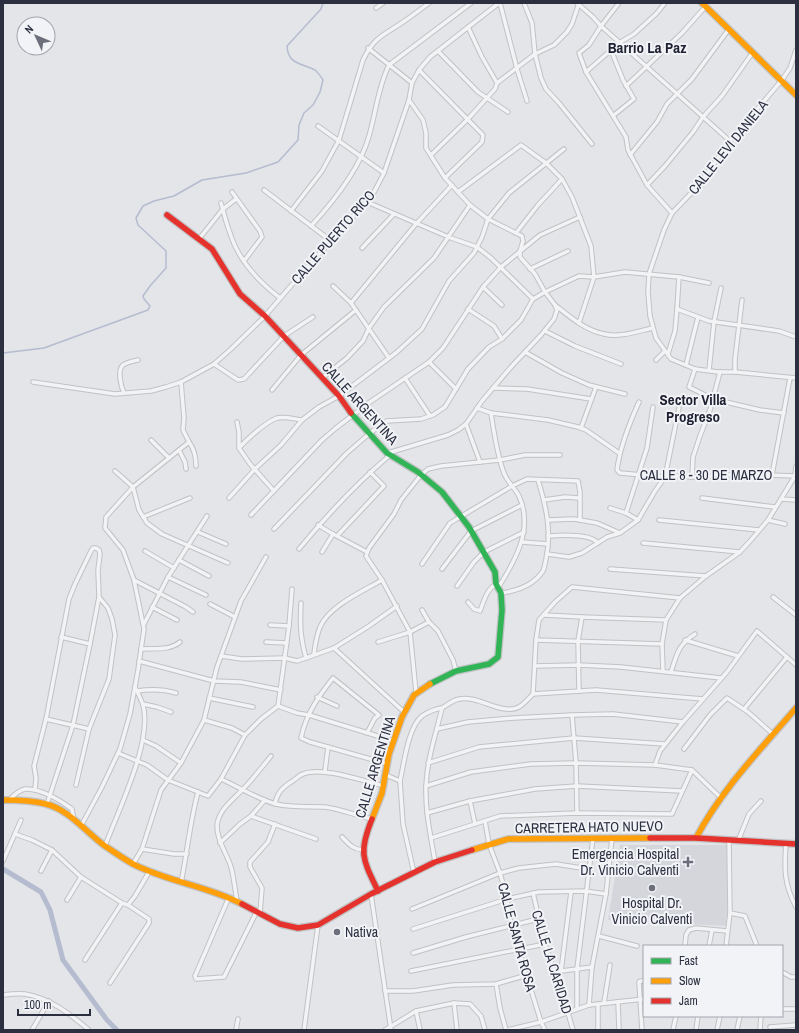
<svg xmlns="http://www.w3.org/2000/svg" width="799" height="1033" font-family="'Archivo Narrow',sans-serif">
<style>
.built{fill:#d4d6dc}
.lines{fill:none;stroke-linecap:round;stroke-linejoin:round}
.stream{stroke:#b5bcd0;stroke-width:1.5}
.canal{stroke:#b5bcd0;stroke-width:5}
.street-casing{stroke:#c0c2c4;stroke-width:5.5}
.fast-casing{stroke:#c0c2c4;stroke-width:8}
.slow-casing{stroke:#c0c2c4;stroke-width:8}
.jam-casing{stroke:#c0c2c4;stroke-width:8}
.street{stroke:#f3f3f5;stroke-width:3.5}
.fast{stroke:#30b455;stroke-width:5.5}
.slow{stroke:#ff9f0a;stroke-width:5.5}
.jam{stroke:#e5322d;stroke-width:5.5}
.poi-dot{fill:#6c6f7b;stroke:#f2f3f7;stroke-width:1.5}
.labels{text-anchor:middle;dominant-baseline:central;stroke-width:4;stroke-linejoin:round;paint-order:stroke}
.street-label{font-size:14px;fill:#2c2f40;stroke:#f2f3f7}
.poi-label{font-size:14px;fill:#2c2f40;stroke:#f2f3f7;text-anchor:end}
.neighbourhood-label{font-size:15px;font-weight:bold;fill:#1e2031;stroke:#f2f3f7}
</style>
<rect width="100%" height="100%" fill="#e3e5e8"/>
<path class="built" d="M 620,845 L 727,845 L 729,888 L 726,926 L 608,920 Z"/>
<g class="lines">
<path class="stream" d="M 3,353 L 44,348 L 148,310 L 150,306 L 144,299 L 143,296 L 150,286 L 166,268 L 166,251 L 138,225 L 136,218 L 143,206 L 154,201 L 174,196 L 202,180 L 246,173 L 278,162 L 298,140 L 299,125 L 304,113 L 313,105 L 320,92 L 323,80 C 321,77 318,72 315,70 C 302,63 288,65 287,46 L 321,9 L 323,3"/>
<path class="canal" d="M 3,869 L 41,892 L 50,910 L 63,960 L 107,1020 L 117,1030"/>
<g class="street-casing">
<g id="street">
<path d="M 500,3 L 517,69 L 527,101"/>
<path d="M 524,3 L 532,23 L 535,54 L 541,78 L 546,89 L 559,103 L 592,144"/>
<path d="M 577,3 L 593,17 L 601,26 L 730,141"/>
<path d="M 619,3 L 601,26 L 589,45 L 579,53 L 586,72 L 626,137 L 628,150 L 647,185 L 672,213"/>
<path d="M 376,8 L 383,3"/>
<path d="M 468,27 L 482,57 L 497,83"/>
<path d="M 368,48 L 412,83"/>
<path d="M 611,50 L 623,80 L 634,99 L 614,115"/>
<path d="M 796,50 L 790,68 L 782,80 L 730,141 L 697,187 L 672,213 L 664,230 L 649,274 L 648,292 L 650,316 L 656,338 L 671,359 L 695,369 L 718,372 L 735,372 L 796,378"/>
<path d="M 438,51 L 478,92 L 508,112"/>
<path d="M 419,70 L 483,135 L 482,142 L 445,178"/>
<path d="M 586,72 L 619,43 L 634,34 L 656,14 L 665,3"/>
<path d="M 626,86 L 682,33 L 706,6"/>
<path d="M 318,126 L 384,173"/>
<path d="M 431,155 L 468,119 L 495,89 L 497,83 L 535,54 L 554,45 L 567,32 L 572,24 L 579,3"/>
<path d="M 630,155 L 657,122 L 667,104 L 692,79 L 729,29"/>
<path d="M 647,185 L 665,166 L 693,132 L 703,117 L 722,96 L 753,52"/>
<path d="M 264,190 L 331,241"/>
<path d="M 232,192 L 260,231 L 262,237 L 244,261"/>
<path d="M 458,192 L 521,145 L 546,163 L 562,179 L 572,197 L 591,246 L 594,277 L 579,323"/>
<path d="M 367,202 L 451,238 L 477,247 L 491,258 L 533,299"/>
<path d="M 221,203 C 224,213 226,223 230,233 C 238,260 258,281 280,298"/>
<path d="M 291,211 L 322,171 L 339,140 L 363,60 C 374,37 384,35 403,22 C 412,16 421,9 429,3"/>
<path d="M 311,226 C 334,201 360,169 369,136 C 376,112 378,87 389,65 L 471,3"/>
<path d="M 516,233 L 538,205 L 562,179"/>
<path d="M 199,239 L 223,209 L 236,199"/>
<path d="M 362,248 L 394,214"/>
<path d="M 530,269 L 568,251"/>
<path d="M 333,286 L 351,303 L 389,358"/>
<path d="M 483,287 L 502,305"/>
<path d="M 351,303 L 416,224 L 452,185"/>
<path d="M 555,305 C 570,317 585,330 604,334 C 619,338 639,331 653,328"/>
<path d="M 468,309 L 494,326 L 502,339"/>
<path d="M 677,309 L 709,321 L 779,331 L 796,337"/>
<path d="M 545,331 L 575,346 L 621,364"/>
<path d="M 525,352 L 562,373 L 589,385 L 625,394"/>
<path d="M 668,354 L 675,331 L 677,309 L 679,277"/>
<path d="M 656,360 L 665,351"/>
<path d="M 429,362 L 456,389"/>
<path d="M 214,364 L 238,380 L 244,379 L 284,336 L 313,317"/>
<path d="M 686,365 L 698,317"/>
<path d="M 695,369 L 689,387 L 713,399 L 760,410 L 784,413"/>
<path d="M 709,370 L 714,322 L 721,288"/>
<path d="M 735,372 L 735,359 L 742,300"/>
<path d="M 322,378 L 347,358 L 363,341 L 369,328 L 384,307 L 434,258 L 470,205"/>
<path d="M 405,378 L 430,416"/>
<path d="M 33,382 L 115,394 L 151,391 L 166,387 L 181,382 L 214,364 L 231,349 L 265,316 L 308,266 L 372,196 L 384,173 L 409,100 L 412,83 L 419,70 L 430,57 L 499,3"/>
<path d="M 493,388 L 527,389 L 591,399"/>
<path d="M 272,390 L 301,355 L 356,310"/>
<path d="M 124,393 C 121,387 117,370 123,365 C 127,362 134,361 138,360"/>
<path d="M 639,402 C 629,424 620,446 617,470 L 620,473 L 665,477 L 678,476 L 692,477 L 743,474 L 795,476"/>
<path d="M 477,408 L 491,413 L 548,420 L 578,427 L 586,430 L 619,453"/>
<path d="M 491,413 C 494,433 497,455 504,473 C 507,482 515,488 519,496 C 534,529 515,561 498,588"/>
<path d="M 237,422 L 239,432 L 239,448 L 250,464 L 274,491"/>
<path d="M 466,424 L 480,462"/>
<path d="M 581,428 L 596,387"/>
<path d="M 151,440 L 169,458"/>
<path d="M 189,442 C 195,450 196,457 196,466"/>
<path d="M 239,448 C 247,439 266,422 277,418 C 284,416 294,419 302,420"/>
<path d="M 179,450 L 185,462 L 186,469"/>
<path d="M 388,453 L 448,435 L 458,430 L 466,424 L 482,401 L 511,367 L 541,335 L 554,319 L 557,310 L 555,305 L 545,292 L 535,274 L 520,257 L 520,251 L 523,241 L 522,236 L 488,219 L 470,205 L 445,178 L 426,148 L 426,133 L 423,120 L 409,100"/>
<path d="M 115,471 L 133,487 L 139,510 L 147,523 L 162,534 L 228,563"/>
<path d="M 772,475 L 790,378"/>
<path d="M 692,477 L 693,457 L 700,436 L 710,410 L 720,372"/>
<path d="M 229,498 L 255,469 L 281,445 L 302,420 L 319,407 L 339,396 L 397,352 L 422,329 L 449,281 L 474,253 L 482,237 L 488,219 L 509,193 L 564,149"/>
<path d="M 702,498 L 775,507"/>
<path d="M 781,499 L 796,500"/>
<path d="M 544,500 L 565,497 L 579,498"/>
<path d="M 610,508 L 626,513 L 638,520"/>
<path d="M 626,513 L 647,448 L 653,407"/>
<path d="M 251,515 L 322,440 L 336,428 L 370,402 L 429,362 L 443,348 L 483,287 L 501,267 L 540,235 L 580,217"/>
<path d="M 143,517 L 190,498"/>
<path d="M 548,520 L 574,519 L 597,523 L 620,533"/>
<path d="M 659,520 L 759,530"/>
<path d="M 768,520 L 785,524"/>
<path d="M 318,525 L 333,534 L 367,552"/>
<path d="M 274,529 L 347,453 L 370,433 L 387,421 L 421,419 L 433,415 L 445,407 L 468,369 L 489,347 L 502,339 L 521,320 L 533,299 L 545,292 L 579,276 L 594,277 L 625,272 L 679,277 L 709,283"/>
<path d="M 198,532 L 226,544"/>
<path d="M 337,536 L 384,486 L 370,472"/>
<path d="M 548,536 C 561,535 590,533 598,543"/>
<path d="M 522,542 L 548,544"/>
<path d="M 643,543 L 740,552"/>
<path d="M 299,549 C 327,515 356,484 390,455"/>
<path d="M 145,551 L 174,568"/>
<path d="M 322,552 L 333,534"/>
<path d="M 547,554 L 569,557 L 582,553 L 607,537 L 620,533 L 638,520 L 655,491 L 665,477 L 679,408"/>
<path d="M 179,560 L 209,576"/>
<path d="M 422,564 L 450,523 L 512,486 L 527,479 L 578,481 L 580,492 L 580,520"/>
<path d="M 442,569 L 471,531 L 522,505"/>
<path d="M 610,569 L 706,576"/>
<path d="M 168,577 L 206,595"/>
<path d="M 134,580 L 186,607 L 193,612"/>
<path d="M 457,586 L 474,562 L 484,552 L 524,532"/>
<path d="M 292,589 L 289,626 L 278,706 L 297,713 L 309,715 L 394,741"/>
<path d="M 501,593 C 517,591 533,586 543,571 C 545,567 545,562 546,559 C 552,532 546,506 538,480"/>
<path d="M 773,597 L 796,615"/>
<path d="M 468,602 L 474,609 L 480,611 C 484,601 486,590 496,584"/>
<path d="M 301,603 C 300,625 300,636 306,658"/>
<path d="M 210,604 L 235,617"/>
<path d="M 152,607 L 177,620"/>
<path d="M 422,610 L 429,622 L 438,631 L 453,660 L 456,671"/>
<path d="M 544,615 L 582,617 L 666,620"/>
<path d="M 144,624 L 168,577 L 207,516"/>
<path d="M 270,625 L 289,626"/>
<path d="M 61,637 L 90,644"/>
<path d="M 536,640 L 662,644"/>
<path d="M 685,640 L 738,656"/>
<path d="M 266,642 L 287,643"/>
<path d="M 378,642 L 410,632 L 429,622"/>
<path d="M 334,648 L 404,712"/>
<path d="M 141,649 C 154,648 169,651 180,642"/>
<path d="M 314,654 C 315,645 317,635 320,627 C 329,606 363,591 382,580"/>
<path d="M 221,656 L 242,659 L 285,658 L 297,661 L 306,658 L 334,648 L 369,626 L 397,606"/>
<path d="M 139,661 L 214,681 L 241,682 L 281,690"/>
<path d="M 535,666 L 579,665 L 621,667 L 721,678"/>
<path d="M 663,671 L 662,644 L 666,620 L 680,598 L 706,576 L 740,552 L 751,540 L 768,520 L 781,499 L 795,476 L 796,466"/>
<path d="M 671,672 C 677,654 678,645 695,634"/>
<path d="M 137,691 C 150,689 163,689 176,693"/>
<path d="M 579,691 L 578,641 L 582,617"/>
<path d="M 416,692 L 410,632 L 382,580 L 366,556 L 369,548 L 394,514 L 401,500 L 421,475 L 428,469 L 441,466 L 500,460 L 525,455 L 560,455"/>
<path d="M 533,694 L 536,640 L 539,620 L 555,602 L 572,587 L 680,598"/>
<path d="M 317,697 L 337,706"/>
<path d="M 209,698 L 253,707"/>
<path d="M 143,704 L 157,707 L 171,712"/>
<path d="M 744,709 L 787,657 L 796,665"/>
<path d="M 572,715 L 576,763 L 577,813"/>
<path d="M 46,719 L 89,729"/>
<path d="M 204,720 L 232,728 L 245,735"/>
<path d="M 437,729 L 468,722 L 514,718 L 572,715 L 613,714 L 683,722 L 727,672 L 757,631 L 787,657"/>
<path d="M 367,733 L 375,718 L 379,715 L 333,678 C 318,697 306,714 301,738 L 310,742 L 388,764"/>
<path d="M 143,740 L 156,746 L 181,763"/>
<path d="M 684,749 L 710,715 L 727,698 L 748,712 L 774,735"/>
<path d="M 118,753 L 147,765 L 168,780 L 208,796 L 221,779 L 245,735 L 261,719 L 278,706"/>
<path d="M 428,763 L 479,747 L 574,738 L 665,744"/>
<path d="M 655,765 L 660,751 L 683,722"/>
<path d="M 325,771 L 328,747"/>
<path d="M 386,775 L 400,781 L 403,824 L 414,873"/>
<path d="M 221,779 C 239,787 257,799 276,804 C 294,808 308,806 325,807 C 340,809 358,816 372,819"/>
<path d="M 400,781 C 404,764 408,727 422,716 C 428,712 435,709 442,708"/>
<path d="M 76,785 L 89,729 L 109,679 L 115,635 L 112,619 L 108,608 L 99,597"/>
<path d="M 426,786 L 471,772 L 531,764 L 576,763 L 655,765 L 692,770"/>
<path d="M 35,790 L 36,778 L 34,766 L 46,719 L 69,599 L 75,584 L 91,551 L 93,548 L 96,548 L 99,550 L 100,554 L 98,570 L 99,597 L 90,644 L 73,725 L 47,804"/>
<path d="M 9,800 C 13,796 19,790 25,789 C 40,788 60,800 72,809 L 74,820"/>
<path d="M 470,801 L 475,824"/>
<path d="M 275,804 C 277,793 282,788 291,782 C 295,780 299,775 303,774 C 322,766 363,781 384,786"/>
<path d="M 427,813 L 470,801 L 535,789 L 577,786 L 682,791"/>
<path d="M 251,816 L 316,839"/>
<path d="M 485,821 L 489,844 L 500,873 L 507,899 L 511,925 L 541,1022 L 545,1030"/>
<path d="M 81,826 L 102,787 L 120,749 L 130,714 L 138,670 L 144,629 L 134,580 L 123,550 L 105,528 L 106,517 L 133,487 L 189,442 L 183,430 L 184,418 L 181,382"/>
<path d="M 15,834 L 32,840 L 52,850 L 81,877 L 122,903 L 128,905 L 135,896 L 149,872"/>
<path d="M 342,837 C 349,844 352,849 363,850"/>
<path d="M 431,838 L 500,816 L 577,813 L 672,814 L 692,770 L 721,798"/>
<path d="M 738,841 L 749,814 L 761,801"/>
<path d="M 220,843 L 240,824 L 251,816 L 265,800"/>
<path d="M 786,843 C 784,869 784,884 796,907"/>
<path d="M 105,846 C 118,811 153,741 143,705 C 141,699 138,693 135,687"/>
<path d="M 142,849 L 174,854 L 187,854"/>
<path d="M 3,861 L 21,820"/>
<path d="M 435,862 C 431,837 425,812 426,786 C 427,759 436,734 442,708 C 447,705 453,700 459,699 C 479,695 502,716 519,707 C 524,704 529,698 533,694 L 596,690 L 703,699"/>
<path d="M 133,864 L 142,849 L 161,790 L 181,763 L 204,720 L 217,667 L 241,601 L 266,557"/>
<path d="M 41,871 L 52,850"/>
<path d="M 181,883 C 187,853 190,822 198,792"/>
<path d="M 533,893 L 545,944 L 568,1013 L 573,1030"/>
<path d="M 371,894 L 391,1030"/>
<path d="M 229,897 L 195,976 L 196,979 L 224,977 L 257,911"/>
<path d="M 67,900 L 81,877"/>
<path d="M 237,901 C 235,890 234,878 231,867 C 227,854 217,841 217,826 C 218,810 233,800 243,789 C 253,779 262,767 271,756"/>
<path d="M 412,909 L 500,873 L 519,868 L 556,864 L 588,869"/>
<path d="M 260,913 L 262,888 L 250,867 L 250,862 L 268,842 L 275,824"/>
<path d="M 730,913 L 745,916 L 757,946"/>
<path d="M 413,929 L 507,899 L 539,892 L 585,891 L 606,894"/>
<path d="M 599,936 L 637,946"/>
<path d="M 685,946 L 686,935 L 689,930 L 696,928 L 727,931"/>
<path d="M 709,946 L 712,930"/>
<path d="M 726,946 L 730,913 L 729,841"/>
<path d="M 413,953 L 466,937 L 538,919"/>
<path d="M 85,960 L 122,903"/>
<path d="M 411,971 L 545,944"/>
<path d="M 561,971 L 571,892"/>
<path d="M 554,972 L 592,967"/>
<path d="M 782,972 L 791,977 L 796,977"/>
<path d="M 110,983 L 149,923 L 149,919 L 128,905"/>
<path d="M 496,984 L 500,1008 L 506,1030"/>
<path d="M 385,991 L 413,991 L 453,985 L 496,984 L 527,975"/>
<path d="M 3,995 C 10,994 18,993 25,994 C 50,998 70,1014 89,1030"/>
<path d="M 618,1002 L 619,1030"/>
<path d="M 454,1003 L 457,1030"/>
<path d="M 604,1003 L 610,965"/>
<path d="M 589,1005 L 592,967 L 606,894 L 612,838"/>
<path d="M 577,1009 L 577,969 L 593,838"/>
<path d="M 782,1009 L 796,1009"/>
<path d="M 416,1011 L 420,1030"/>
<path d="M 770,1027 L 796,1025"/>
<path d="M 32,1030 L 49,1001"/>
<path d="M 236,1030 L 238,1019"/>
<path d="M 304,1030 L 318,925"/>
<path d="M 385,1030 L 416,1011 L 454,1003 L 470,1004 L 481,1016 L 485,1030"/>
<path d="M 507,1030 L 541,1022 L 589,1005 L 644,999"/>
<path d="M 598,1030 L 598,1004"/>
<path d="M 642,1030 L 639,982 L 640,981 L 644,981"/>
<path d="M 673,1030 L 676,1016"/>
<path d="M 696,1030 L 698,1016"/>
<path d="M 717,1030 L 720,1016"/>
<path d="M 737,1030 L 740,1016"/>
<path d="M 760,1030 L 761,1016"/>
</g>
</g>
<g class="fast-casing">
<path id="fast" d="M 351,413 L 387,453 L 418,472 L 442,492 L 469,527 L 495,572 L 496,584 L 501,593 L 502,610 L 498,657 L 489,664 L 456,671 L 430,684"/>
</g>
<g class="slow-casing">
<g id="slow">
<path d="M 702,3 L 796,95"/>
<path d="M 3,800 C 17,800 31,800 46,804 C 68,809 87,833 105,846 C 114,852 124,859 133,864 C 168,882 208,886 242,904"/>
<path d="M 372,819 L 382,793 L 389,754 L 402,717 L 414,695 L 430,684"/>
<path d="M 696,838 C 722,789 760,750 796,708"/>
<path d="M 472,850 L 508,839 L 650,838"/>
</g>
</g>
<g class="jam-casing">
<g id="jam">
<path d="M 167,215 L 212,249 L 240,294 L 265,316 L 339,396 L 351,413"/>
<path d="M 372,819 C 358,853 363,860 378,891"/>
<path d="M 650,838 L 696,838 L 796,844"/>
<path d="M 242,904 L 280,924 L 298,928 L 318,925 L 371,894 L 435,862 L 472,850"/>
</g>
</g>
<use href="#street" class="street"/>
<use href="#fast" class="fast"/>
<use href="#slow" class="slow"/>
<use href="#jam" class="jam"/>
</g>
<g class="poi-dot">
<path d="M686 856h4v4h4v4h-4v4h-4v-4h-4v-4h4z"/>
<circle cx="652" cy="888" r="4"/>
<circle cx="337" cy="932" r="4"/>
</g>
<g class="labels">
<g class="street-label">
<text transform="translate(728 147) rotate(-51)">CALLE LEVI DANIELA</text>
<text transform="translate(333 237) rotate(-49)">CALLE PUERTO RICO</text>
<text transform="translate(360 403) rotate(48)">CALLE ARGENTINA</text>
<text x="706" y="475">CALLE 8 - 30 DE MARZO</text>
<text transform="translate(375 767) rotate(-73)">CALLE ARGENTINA</text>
<text transform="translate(589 827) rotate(-1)">CARRETERA HATO NUEVO</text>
<text transform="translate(517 937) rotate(75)">CALLE SANTA ROSA</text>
<text transform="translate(552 962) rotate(73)">CALLE LA CARIDAD</text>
</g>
<g class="poi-label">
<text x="679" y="854">Emergencia Hospital<tspan x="679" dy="16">Dr. Vinicio Calventi</tspan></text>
<text x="652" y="903" text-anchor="middle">Hospital Dr.<tspan x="652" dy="16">Vinicio Calventi</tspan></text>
<text x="345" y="932" text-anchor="start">Nativa</text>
</g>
<g class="neighbourhood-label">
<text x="647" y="47">Barrio La Paz</text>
<text x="693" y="399">Sector Villa<tspan x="693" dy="17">Progreso</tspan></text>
</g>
</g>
<rect width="799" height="1033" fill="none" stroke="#2c2f40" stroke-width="8"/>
<rect x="643" y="945" width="140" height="72" fill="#f2f3f7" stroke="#a3a5ae"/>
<rect x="651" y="958" width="20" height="6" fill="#30b455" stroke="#a3a5ae"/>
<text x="679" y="965" font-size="12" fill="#2c2f40">Fast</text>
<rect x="651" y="978" width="20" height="6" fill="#ff9f0a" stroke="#a3a5ae"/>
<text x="679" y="985" font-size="12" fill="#2c2f40">Slow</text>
<rect x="651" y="998" width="20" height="6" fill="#e5322d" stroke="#a3a5ae"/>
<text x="679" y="1005" font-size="12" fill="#2c2f40">Jam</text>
<g transform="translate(36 36) rotate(314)"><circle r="19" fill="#f2f3f7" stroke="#a3a5ae"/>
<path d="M0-3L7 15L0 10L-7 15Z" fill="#6c6f7b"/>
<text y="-6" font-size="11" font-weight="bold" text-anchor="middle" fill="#2c2f40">N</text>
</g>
<path d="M18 1009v6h72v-6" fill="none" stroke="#2c2f40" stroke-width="2"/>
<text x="24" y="1009" font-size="12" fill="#2c2f40" stroke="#f2f3f7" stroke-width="3" paint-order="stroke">100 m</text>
</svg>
